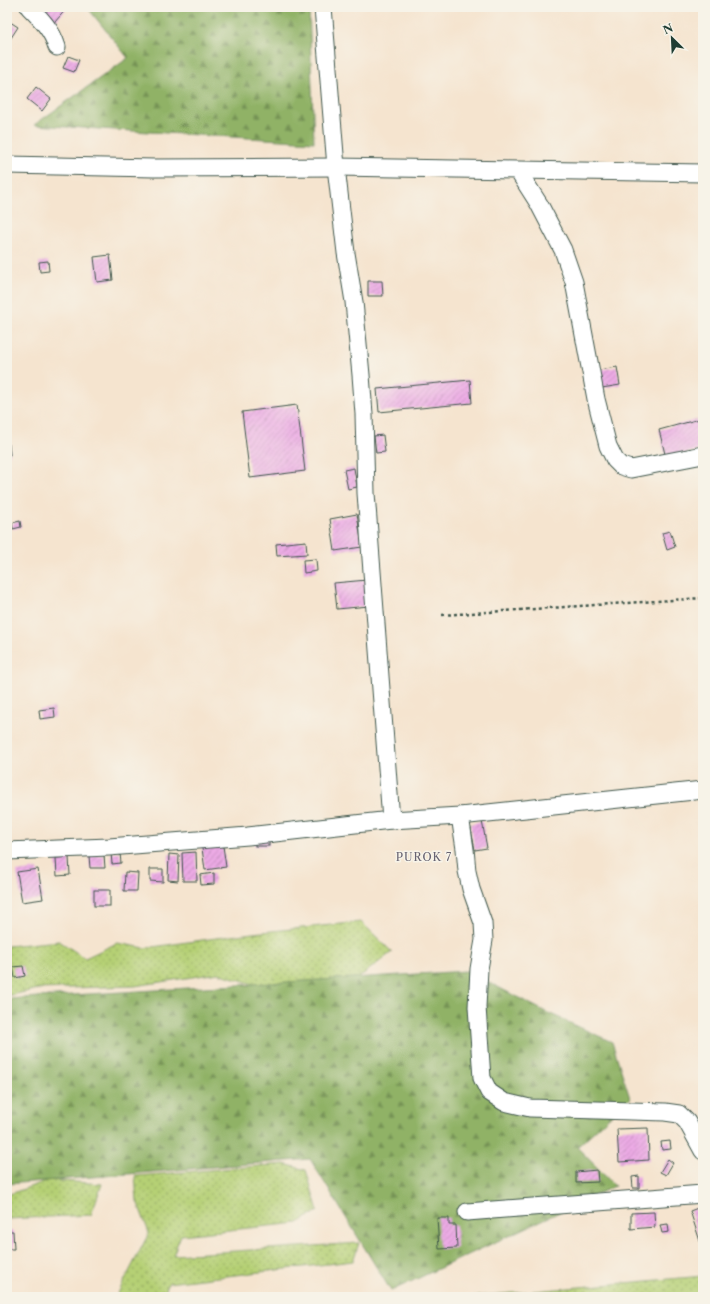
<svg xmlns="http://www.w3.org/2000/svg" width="710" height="1304" font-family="'Libre Caslon Text',serif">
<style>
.grass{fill:url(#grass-dots);stroke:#6a8654}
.forest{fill:url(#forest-firs);stroke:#58784d}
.building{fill:url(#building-hatch)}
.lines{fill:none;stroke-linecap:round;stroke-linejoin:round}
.minor-casing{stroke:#3f564b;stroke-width:19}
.path{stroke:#3f564b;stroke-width:2.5;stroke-dasharray:3 3;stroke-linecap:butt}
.minor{stroke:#fff;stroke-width:17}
.labels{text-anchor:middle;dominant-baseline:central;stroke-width:3;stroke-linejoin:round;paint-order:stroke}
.neighbourhood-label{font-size:11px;letter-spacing:1px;fill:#676372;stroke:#f7f3e8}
</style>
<defs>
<pattern id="grass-dots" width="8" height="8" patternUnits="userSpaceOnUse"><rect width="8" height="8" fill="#b5d075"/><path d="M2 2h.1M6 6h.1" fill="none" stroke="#93aa61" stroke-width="1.8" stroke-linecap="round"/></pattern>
<pattern id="forest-firs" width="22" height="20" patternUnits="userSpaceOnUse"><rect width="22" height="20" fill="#90b266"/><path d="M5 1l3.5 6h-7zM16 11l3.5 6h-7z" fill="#759255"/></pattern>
<pattern id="building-hatch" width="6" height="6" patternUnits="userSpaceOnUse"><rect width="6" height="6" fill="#ecaae5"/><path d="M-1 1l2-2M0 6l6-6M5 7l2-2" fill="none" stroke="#bf8cba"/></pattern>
</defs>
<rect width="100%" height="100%" fill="#f7f3e8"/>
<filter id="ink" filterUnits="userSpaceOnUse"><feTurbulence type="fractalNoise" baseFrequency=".025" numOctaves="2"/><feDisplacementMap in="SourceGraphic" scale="8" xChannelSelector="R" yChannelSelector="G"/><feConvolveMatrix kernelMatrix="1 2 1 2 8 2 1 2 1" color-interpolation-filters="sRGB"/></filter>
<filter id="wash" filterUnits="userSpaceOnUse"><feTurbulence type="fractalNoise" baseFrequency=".012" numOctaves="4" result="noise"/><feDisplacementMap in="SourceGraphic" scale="16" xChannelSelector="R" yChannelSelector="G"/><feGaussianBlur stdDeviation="0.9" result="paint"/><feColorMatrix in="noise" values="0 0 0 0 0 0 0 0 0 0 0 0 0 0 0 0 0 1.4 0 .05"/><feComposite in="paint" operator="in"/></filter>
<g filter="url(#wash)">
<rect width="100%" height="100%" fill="#f5e4cf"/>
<g class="grass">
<path d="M 361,922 L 392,952 L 349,985 L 263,987 L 218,973 L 135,986 L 38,989 L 7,996 L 7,946 L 59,941 L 85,958 L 117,943 L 145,948 L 252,933 Z"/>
<path d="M 284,1164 L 306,1170 L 318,1211 L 298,1223 L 181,1235 L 173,1255 L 359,1243 L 353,1261 L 168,1283 L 164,1297 L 116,1297 L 149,1233 L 137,1201 L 135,1176 Z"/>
<path d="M 49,1180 L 102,1184 L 91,1215 L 7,1219 L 7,1195 Z"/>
<path d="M 703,1276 L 703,1297 L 467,1297 Z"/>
</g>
<g class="forest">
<path d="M 87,7 L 309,7 L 314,142 L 34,125 L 128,58 Z"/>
<path d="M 467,971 L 544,1011 L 612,1042 L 630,1098 L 577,1147 L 615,1186 L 391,1291 L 310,1159 L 7,1184 L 7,999 Z"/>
</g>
<g id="blocks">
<g class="building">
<path d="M 38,7 L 68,7 L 54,23 Z"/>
<path d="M 7,20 L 18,27 L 7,44 Z"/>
<path d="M 68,56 L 79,60 L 74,72 L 63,68 Z"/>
<path d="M 36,87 L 51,99 L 42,111 L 27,99 Z"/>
<path d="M 110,255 L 113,280 L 97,282 L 94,257 Z"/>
<path d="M 48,261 L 49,271 L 40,272 L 39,262 Z"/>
<path d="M 368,281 L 382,281 L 383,296 L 368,296 Z"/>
<path d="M 617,367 L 620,385 L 602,388 L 599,370 Z"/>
<path d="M 470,380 L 472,403 L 379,412 L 377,389 Z"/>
<path d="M 297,405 L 305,471 L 250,478 L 242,412 Z"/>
<path d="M 703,418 L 703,449 L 666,458 L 659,430 Z"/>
<path d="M 383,435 L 385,452 L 376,453 L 374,436 Z"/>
<path d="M 7,444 L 9,444 L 10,455 L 7,456 Z"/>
<path d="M 354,468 L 357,487 L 348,489 L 344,470 Z"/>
<path d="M 357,514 L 362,547 L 335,551 L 330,519 Z"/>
<path d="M 20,521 L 21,527 L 13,529 L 12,523 Z"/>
<path d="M 670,531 L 675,547 L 667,550 L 662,533 Z"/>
<path d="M 306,541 L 307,554 L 277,556 L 276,544 Z"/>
<path d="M 316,559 L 317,571 L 304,573 L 303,560 Z"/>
<path d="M 367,580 L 369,606 L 337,609 L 334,583 Z"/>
<path d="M 54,708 L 55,717 L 40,719 L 39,710 Z"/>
<path d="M 482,821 L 487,848 L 475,850 L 470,824 Z"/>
<rect x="255" y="837" width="14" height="9"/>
<path d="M 222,839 L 226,867 L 205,870 L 201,841 Z"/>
<path d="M 196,852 L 197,881 L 183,881 L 182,853 Z"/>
<path d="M 111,853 L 120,853 L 121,863 L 112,864 Z"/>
<path d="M 169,854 L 179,855 L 178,881 L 168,880 Z"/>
<path d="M 104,855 L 105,868 L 90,868 L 89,856 Z"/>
<path d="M 69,857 L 70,875 L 57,876 L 56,858 Z"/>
<path d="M 38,869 L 43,899 L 22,902 L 17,872 Z"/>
<path d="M 150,869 L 163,869 L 163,882 L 150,881 Z"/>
<path d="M 125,872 L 138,873 L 137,891 L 124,891 Z"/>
<path d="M 214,873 L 214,884 L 201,885 L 200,875 Z"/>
<rect x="94" y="890" width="16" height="16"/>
<path d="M 23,966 L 25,976 L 15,978 L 13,967 Z"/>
<path d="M 648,1128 L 649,1160 L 619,1162 L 617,1129 Z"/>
<path d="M 670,1141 L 671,1149 L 662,1150 L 661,1142 Z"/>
<path d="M 668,1159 L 673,1163 L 666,1175 L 660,1172 Z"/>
<path d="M 597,1170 L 598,1182 L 576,1183 L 576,1172 Z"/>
<path d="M 639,1176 L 639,1188 L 633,1188 L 632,1177 Z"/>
<path d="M 703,1206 L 703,1244 L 701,1244 L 690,1211 Z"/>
<path d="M 654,1212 L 655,1227 L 631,1229 L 631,1213 Z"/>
<path d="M 437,1218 L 449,1218 L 449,1225 L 456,1225 L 457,1248 L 439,1249 Z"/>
<path d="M 668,1224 L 669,1232 L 662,1233 L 660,1225 Z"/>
<path d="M 7,1231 L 13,1231 L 14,1249 L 7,1249 Z"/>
</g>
</g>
</g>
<g filter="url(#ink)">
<use href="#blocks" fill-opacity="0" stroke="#3f564b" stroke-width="1"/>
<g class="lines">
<g class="minor-casing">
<g id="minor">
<path d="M 29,7 C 41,19 52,30 57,47"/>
<path d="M 323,7 L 336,167 L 346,253 L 354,302 L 361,375 L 364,414 L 366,493 L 391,820"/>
<path d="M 7,165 L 154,168 L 336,167 L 703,173"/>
<path d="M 518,171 L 539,204 L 563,250 L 574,282 L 596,399 L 608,446 L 615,460 L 621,466 L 631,469 L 703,455"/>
<path d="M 460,816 L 465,849 L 467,871 L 471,889 L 483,923 L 484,940 L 479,969 L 477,1007 L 482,1078 L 489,1092 L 504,1102 L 530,1108 L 665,1112 L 679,1114 L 687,1122 L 703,1151"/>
<path d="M 7,851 L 109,847 L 248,836 L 391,820 L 460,816 L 703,790"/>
<path d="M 467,1212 L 703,1194"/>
</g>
</g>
<path class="path" d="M 442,615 L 703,598"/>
<use href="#minor" class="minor"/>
</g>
</g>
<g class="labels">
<g class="neighbourhood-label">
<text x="424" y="857">PUROK 7</text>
</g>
</g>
<rect width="710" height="1304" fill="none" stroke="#f7f3e8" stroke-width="24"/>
<g transform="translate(672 38) rotate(336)" stroke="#f7f3e8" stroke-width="3" paint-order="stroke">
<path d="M0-3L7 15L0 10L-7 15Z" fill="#1f3d34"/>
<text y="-6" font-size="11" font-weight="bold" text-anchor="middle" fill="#1f3d34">N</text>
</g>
</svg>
